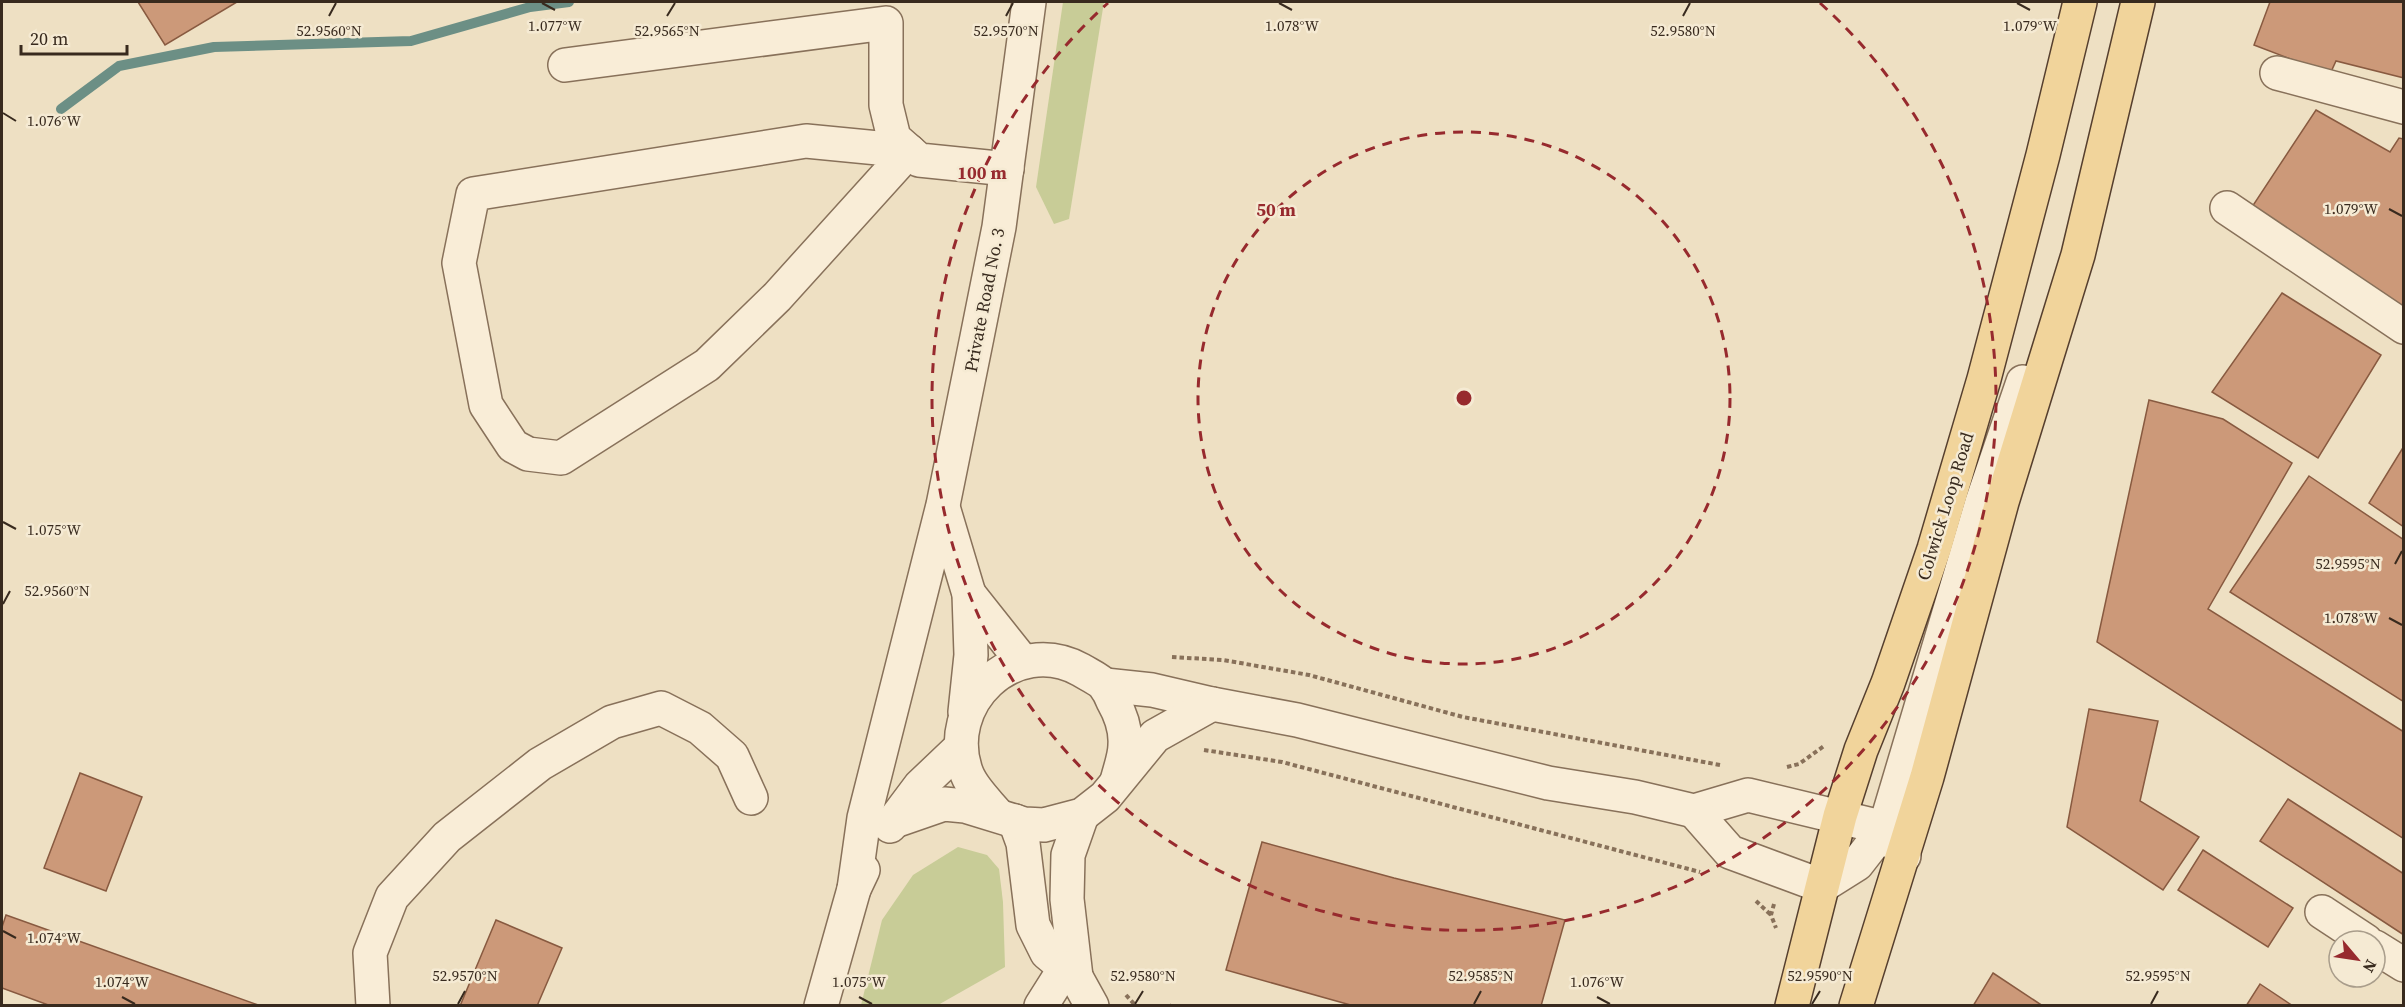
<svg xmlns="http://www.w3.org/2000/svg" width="2405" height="1007" font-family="'Source Serif 4',serif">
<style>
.green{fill:#c8cc97}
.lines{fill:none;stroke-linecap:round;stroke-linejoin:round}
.stream{stroke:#6c8f85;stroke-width:10}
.building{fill:#cc9979;stroke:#885a40;stroke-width:1.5}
.minor-casing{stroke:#88715a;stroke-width:36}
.major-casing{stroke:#563f2e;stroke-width:36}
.path{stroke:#88715a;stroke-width:4;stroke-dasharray:4.5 3;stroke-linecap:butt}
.minor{stroke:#f9edd7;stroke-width:33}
.major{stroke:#f1d49b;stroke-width:33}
.ticks{fill:none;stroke:#382a1e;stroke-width:2}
.ring{fill:none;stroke:#972a2e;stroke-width:3;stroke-dasharray:10 8}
.labels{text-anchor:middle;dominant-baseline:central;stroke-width:5;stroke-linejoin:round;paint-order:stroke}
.street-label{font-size:18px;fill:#382a1e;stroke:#f5ead3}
.ticks-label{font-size:15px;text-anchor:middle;fill:#382a1e;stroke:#f5ead3;stroke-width:5;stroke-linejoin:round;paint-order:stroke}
.centre{fill:#972a2e;stroke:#f5ead3;stroke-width:3}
.ring-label{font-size:18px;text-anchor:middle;font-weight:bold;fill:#972a2e;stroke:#f5ead3;stroke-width:5;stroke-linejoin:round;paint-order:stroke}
</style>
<rect width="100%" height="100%" fill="#eee0c3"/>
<g class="green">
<path d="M 1063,2 L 1104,2 L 1069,219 L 1054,224 L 1036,187 Z"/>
<path d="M 958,847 L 987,855 L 999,869 L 1003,902 L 1005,967 L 938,1005 L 861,1005 L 882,920 L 913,875 Z"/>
</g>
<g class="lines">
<path class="stream" d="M 61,109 L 119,66 L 214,47 L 411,41 L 530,7 L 569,2"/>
</g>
<g class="building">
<path d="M 138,2 L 237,2 L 165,45 Z"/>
<path d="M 2270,2 L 2404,2 L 2404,78 L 2336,61 L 2330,74 L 2254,45 Z"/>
<path d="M 2316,110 L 2390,152 L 2399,138 L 2404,139 L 2404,319 L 2248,213 Z"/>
<path d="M 2282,293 L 2381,355 L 2318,458 L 2212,392 Z"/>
<path d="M 2149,400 L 2223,419 L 2292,463 L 2208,609 L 2404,732 L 2404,839 L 2097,642 Z"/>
<path d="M 2404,446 L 2404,527 L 2369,503 Z"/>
<path d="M 2309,476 L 2404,540 L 2404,702 L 2230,592 Z"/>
<path d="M 2089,709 L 2158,721 L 2140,801 L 2199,837 L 2163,890 L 2067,827 Z"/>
<path d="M 80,773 L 142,797 L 106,891 L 44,868 Z"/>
<path d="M 2288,799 L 2404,874 L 2404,935 L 2260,841 Z"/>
<path d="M 1262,842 L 1394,878 L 1565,920 L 1541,1006 L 1354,1006 L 1226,970 Z"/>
<path d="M 2203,850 L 2293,908 L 2268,947 L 2178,890 Z"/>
<path d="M 6,915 L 261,1006 L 51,1006 L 2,988 L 2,927 Z"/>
<path d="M 496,920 L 562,948 L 537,1006 L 460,1006 Z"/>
<path d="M 1993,973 L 2043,1006 L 1973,1006 Z"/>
<path d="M 2260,984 L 2293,1006 L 2246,1006 Z"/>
</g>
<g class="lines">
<g class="minor-casing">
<g id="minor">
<path d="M 565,65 L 886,23 L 886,105 L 894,138 L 919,160 L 1007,169"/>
<path d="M 2277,73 L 2404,107"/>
<path d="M 806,141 L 909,151 L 777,297 L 707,365 L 561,458 L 528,454 L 513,446 L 486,405 L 459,263 L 473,194 Z"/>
<path d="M 2227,208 L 2404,327"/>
<path d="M 943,507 L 969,594 L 971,655 L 965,712"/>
<path d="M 969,594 L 1023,662"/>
<path d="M 1105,685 L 1152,690 L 1212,704 L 1297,720 L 1548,783 L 1635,797 L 1694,811 L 1748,795 L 1885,828 L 1904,856"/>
<path d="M 1694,811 L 1730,852 L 1822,886 L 1857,864 L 1885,828 L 1982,502 L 2023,382"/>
<path d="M 997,814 C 987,802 973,789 967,774 C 940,704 1014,633 1081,670 C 1089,675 1099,679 1104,685 C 1108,690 1111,696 1113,701 C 1121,715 1126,729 1125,745 C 1125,756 1120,769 1117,781"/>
<path d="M 1015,821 L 1023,843 L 1033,925 L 1047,953 L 1076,977 L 1092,1006"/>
<path d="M 892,822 L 944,804 L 965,806 L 1024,824 L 1044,825 L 1082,815 L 1105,797 L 1155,736 L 1212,704"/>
<path d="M 890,826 L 920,786 L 961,747"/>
<path d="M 854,889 L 864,818 L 943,505 L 977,337 L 999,227 L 1029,2"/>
<path d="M 2322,912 L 2366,941"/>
<path d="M 2375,947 L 2404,965"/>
<path d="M 1076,977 L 1067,899 L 1068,855 L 1082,815"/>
<path d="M 373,1006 L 370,953 L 392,897 L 447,837 L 540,764 L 612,722 L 661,708 L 700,728 L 732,756 L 751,798"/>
<path d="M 821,1006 L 854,889 L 863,870"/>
<path d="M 1041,1006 L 1065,968"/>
</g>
</g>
<g class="major-casing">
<g id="major">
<path d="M 1792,1006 L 1840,816 L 1861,750 L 1888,683 L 1934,549 L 1984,379 L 2043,155 L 2080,2"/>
<path d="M 1856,1006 L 1927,777 L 2002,502 L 2078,255 L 2138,2"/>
</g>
</g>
<g class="path">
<path d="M 1172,657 L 1223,660 L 1309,675 L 1463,717 L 1720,765"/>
<path d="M 1204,750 L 1282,762 L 1700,872"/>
<path d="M 1787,767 L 1799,764 L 1824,746"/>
<path d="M 1756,901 L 1771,915"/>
<path d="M 1774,904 L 1771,915 L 1776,928"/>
<path d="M 1126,995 L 1136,1006"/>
<path d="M 1169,1005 L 1170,1006"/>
</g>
<use href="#minor" class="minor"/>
<use href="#major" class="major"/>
</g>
<path class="ticks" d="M 542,3 L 555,10M 1279,3 L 1292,10M 2017,3 L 2030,10M 329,16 L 336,3M 667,16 L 675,3M 1006,16 L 1013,3M 1683,16 L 1690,3M 3,113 L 16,121M 2389,209 L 2402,216M 3,522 L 16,529M 2395,564 L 2402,551M 3,604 L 10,591M 2389,618 L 2402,625M 3,931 L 16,938M 122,997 L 135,1004M 859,997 L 872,1004M 1597,997 L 1610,1004M 458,1004 L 465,991M 1135,1004 L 1143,991M 1474,1004 L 1481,991M 1812,1004 L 1820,991M 2151,1004 L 2158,991"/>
<g class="ring">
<circle cx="1464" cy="398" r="266"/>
<path d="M1820 3A532 532 0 1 1 1108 3"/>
</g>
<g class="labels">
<g class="street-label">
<text transform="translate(984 300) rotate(-79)">Private Road No. 3</text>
<text transform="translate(1945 506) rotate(-73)">Colwick Loop Road</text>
</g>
</g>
<g class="ticks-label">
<text x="555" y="31">1.077°W</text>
<text x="1292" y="31">1.078°W</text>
<text x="2030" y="31">1.079°W</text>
<text x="329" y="36">52.9560°N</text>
<text x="667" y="36">52.9565°N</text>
<text x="1006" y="36">52.9570°N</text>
<text x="1683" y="36">52.9580°N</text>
<text x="54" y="126">1.076°W</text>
<text x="2351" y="214">1.079°W</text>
<text x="54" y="535">1.075°W</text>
<text x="2348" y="569">52.9595°N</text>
<text x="57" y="596">52.9560°N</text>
<text x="2351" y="623">1.078°W</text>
<text x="54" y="943">1.074°W</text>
<text x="465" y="981">52.9570°N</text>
<text x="1143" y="981">52.9580°N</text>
<text x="1481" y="981">52.9585°N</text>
<text x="1820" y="981">52.9590°N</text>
<text x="2158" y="981">52.9595°N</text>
<text x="122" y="987">1.074°W</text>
<text x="859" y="987">1.075°W</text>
<text x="1597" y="987">1.076°W</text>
</g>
<circle cx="1464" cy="398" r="9" class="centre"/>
<g class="ring-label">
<text x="982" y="179">100 m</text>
<text x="1276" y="216">50 m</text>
</g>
<rect width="2405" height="1007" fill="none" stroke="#382a1e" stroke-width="6"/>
<g transform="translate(2357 959) rotate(119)"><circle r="28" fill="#f5ead3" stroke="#a99d8b" stroke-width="1.5"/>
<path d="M0-4.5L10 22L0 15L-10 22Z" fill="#972a2e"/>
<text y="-9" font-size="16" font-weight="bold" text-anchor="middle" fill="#382a1e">N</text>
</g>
<path d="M21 45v9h106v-9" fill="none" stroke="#382a1e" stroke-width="3"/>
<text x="30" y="45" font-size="18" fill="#382a1e" stroke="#f5ead3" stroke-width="4.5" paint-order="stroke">20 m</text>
</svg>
